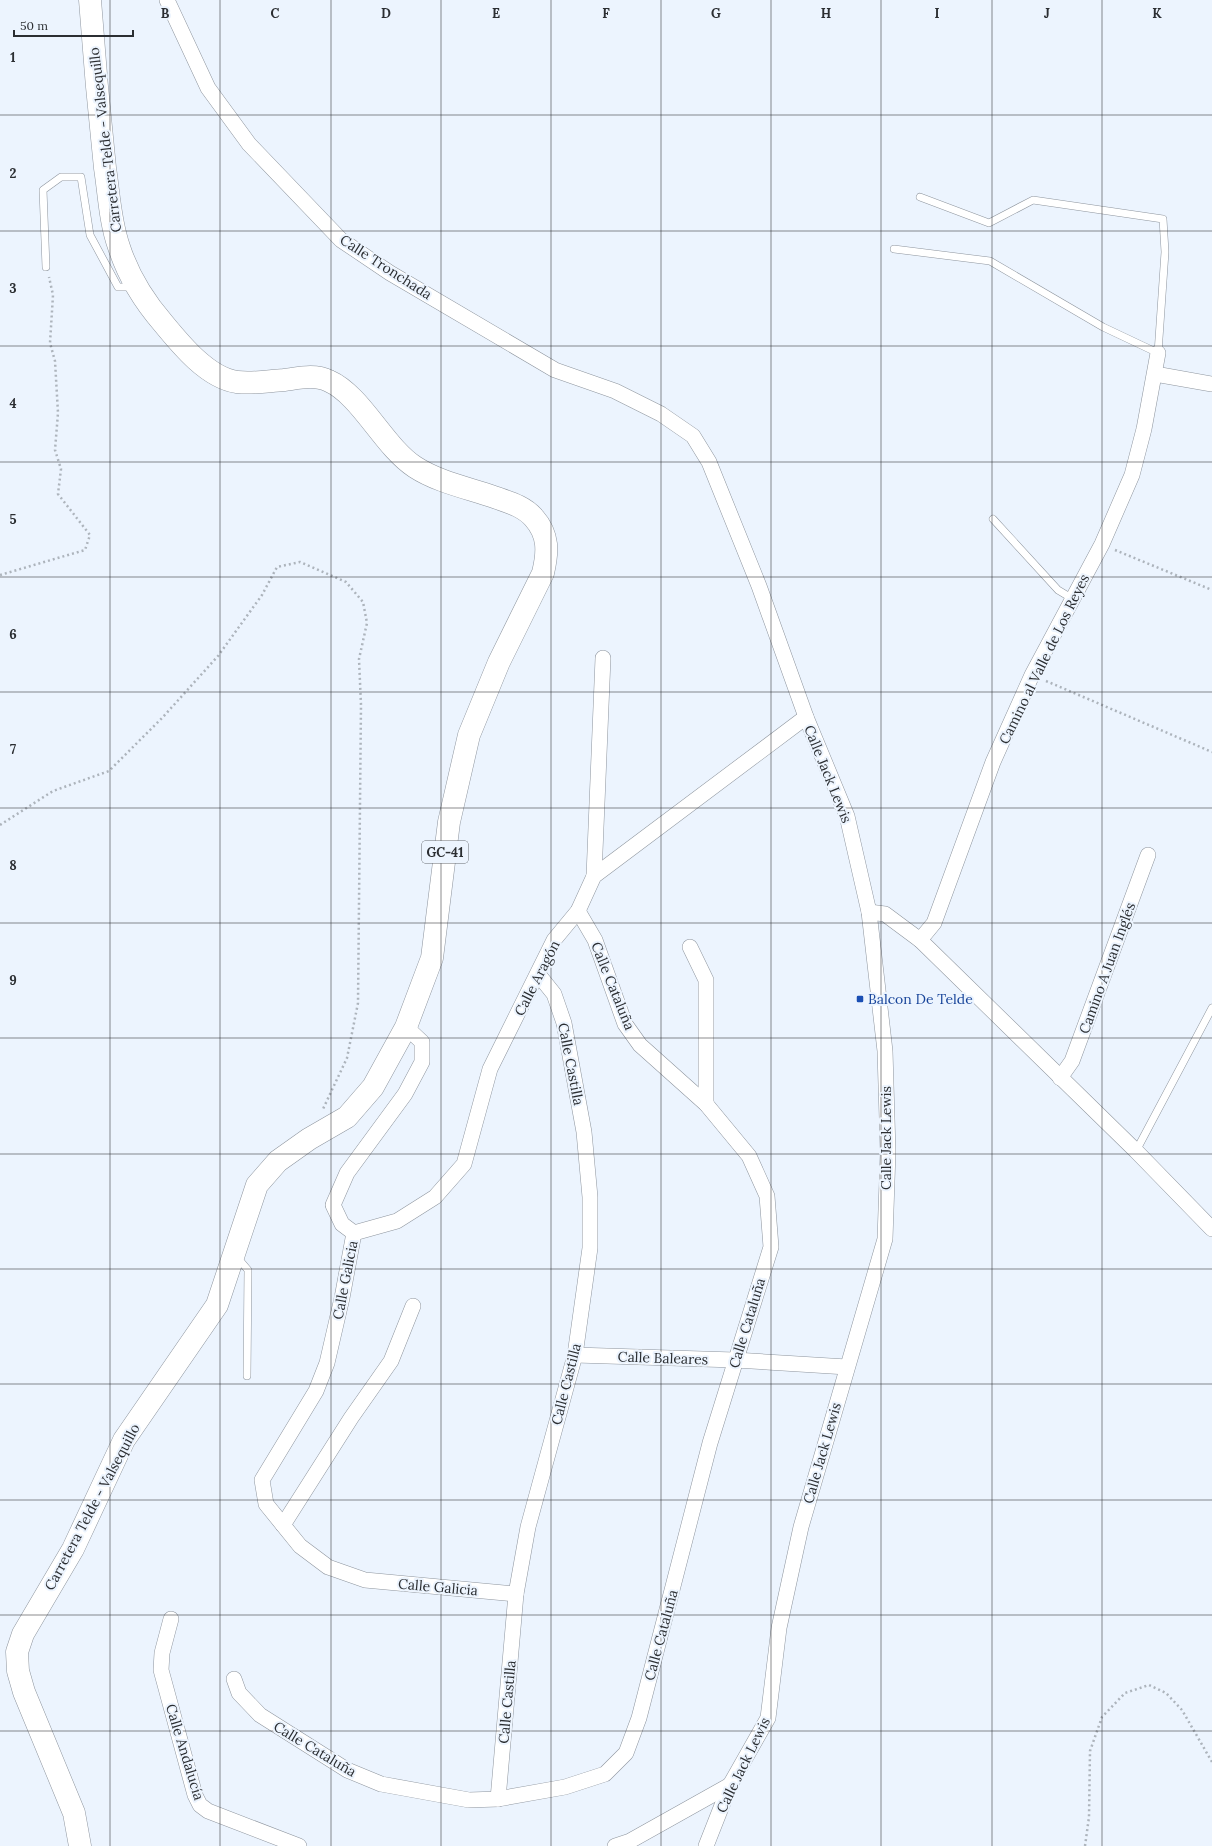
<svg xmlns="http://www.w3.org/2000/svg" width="1212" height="1846" font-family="Lora,serif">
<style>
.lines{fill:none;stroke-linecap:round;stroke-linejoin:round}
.lane-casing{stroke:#8e959e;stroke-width:8}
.street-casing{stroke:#8e959e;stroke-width:16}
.primary-casing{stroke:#8e959e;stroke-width:23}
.path{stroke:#adb4bc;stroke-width:2.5;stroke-dasharray:2 3;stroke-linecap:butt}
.lane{stroke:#fff;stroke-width:7}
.street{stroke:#fff;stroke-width:15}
.primary{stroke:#fff;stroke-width:22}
.grid{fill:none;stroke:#2b2e32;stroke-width:1;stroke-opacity:0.55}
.transit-dot{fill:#1a4fb4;stroke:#ecf4fe;stroke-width:1.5}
.labels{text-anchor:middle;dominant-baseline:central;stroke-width:4;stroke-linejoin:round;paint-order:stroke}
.shield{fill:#ecf4fe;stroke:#65696f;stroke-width:1}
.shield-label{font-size:13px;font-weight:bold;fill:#2b2e32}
.street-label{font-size:14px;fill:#2b2e32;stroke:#ecf4fe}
.transit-label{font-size:14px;fill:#164399;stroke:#ecf4fe;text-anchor:start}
.grid-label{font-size:13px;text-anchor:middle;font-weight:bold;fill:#2b2e32;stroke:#ecf4fe;stroke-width:4;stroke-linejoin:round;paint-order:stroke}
</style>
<rect width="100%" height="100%" fill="#ecf4fe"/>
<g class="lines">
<g class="lane-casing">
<g id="lane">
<path d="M 894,249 L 990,261 L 1103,327 L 1158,353 L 1165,252 L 1163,219 L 1033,200 L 989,223 L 920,197"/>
<path d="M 46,267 L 43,190 L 61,177 L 81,177 L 90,235 L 118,287 L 133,287"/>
<path d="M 993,519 L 1058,590 L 1073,599"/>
<path d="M 1136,1151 L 1212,1008"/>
<path d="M 237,1257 L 248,1270 L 247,1376"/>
</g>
</g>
<g class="street-casing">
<g id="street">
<path d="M 167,0 L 208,88 L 249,144 L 341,240 L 390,273 L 555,370 L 615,391 L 661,414 L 693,436 L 709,462 L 759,586 L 806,717 L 847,816 L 869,912 L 885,1051 L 888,1152 L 885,1239 L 801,1527 L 779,1628 L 768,1718 L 730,1785 L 706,1846"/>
<path d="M 1155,374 L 1212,384"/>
<path d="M 594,876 L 603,658"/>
<path d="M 869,912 L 885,914 L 920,940 L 1136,1151 L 1212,1229"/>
<path d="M 920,940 L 934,923 L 993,762 L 1032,675 L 1102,544 L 1132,475 L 1144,429 L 1158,353"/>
<path d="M 690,947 L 706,980 L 706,1104"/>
<path d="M 1060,1078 L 1072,1061 L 1148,855"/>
<path d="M 354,1233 L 397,1221 L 435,1197 L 464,1164 L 490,1069 L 554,940 L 578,911 L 594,876 L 806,717"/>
<path d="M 354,1233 L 342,1298 L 327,1363 L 316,1391 L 262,1480 L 266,1504 L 300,1546 L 328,1567 L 365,1580 L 516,1594"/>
<path d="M 354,1233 L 342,1224 L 333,1205 L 347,1173 L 405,1094 L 422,1062 L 422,1042 L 406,1027"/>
<path d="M 575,1355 L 735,1360 L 847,1367"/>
<path d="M 283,1525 L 351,1418 L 391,1361 L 413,1306"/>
<path d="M 171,1619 L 162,1653 L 161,1670 L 195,1795 L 200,1805 L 208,1811 L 299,1846"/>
<path d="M 234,1679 L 239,1693 L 260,1715 L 347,1770 L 381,1784 L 469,1800 L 498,1799 L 565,1787 L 605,1774 L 626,1753 L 639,1718 L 710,1443 L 771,1247 L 767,1196 L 749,1156 L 706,1104 L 640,1045 L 625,1024 L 595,940 L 578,911"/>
<path d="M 498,1799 L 516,1594 L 528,1527 L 575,1355 L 590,1248 L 590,1197 L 584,1132 L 564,1023 L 554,994 L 538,974"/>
<path d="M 615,1846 L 630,1841 L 730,1785"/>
</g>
</g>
<g class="primary-casing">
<path id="primary" d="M 80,1846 L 74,1813 L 24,1692 L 18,1671 L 17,1652 L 23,1634 L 73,1549 L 124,1440 L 217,1305 L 257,1185 L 278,1161 L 309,1139 L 347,1117 L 373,1087 L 406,1027 L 432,958 L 449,822 L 469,735 L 499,662 L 543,573 C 548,552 549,535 534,518 C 524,506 508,502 494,497 C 468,488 438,482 415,467 C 384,447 361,395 329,381 C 315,374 299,378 284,380 C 268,381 253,384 237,382 C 208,378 181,345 163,323 C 144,301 128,275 119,247 C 110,222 109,194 105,168 C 99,112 94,56 90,0"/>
</g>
<g class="path">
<path d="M 1115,550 L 1212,590"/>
<path d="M 0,575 L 85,550 L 90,535 L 58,494 L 61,469 L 55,450 L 58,413 L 55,361 L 50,343 L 53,295 L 49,277"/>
<path d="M 1046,681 L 1212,752"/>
<path d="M 0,825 L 53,791 L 109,771 L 163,717 L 218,656 L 262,595 L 277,567 L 300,562 L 346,582 L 363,602 L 367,623 L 359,659 L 361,705 L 358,1003 L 347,1058 L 323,1109"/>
<path d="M 1085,1846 L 1089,1817 L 1090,1751 L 1102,1717 L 1125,1693 L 1149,1685 L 1166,1693 L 1182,1710 L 1212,1762"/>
</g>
<use href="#lane" class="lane"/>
<use href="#street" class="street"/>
<use href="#primary" class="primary"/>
</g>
<path class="grid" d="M 110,0 L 110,1846M 220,0 L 220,1846M 331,0 L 331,1846M 441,0 L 441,1846M 551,0 L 551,1846M 661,0 L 661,1846M 771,0 L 771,1846M 881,0 L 881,1846M 992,0 L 992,1846M 1102,0 L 1102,1846M 0,115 L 1212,115M 0,231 L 1212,231M 0,346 L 1212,346M 0,462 L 1212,462M 0,577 L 1212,577M 0,692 L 1212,692M 0,808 L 1212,808M 0,923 L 1212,923M 0,1038 L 1212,1038M 0,1154 L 1212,1154M 0,1269 L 1212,1269M 0,1384 L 1212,1384M 0,1500 L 1212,1500M 0,1615 L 1212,1615M 0,1731 L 1212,1731"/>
<rect class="transit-dot" x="856" y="995" width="8" height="8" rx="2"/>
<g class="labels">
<rect class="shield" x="422" y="841" width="46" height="22" rx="3"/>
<g class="shield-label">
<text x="445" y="852">GC-41</text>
</g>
<g class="street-label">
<text transform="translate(105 140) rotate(-97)">Carretera Telde - Valsequillo</text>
<text transform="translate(386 267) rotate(33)">Calle Tronchada</text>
<text transform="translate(1044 659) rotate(-64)">Camino al Valle de Los Reyes</text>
<text transform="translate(828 774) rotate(68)">Calle Jack Lewis</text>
<text transform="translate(1107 968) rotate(-70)">Camino A Juan Inglés</text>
<text transform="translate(537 978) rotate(-63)">Calle Aragón</text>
<text transform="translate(613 986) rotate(68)">Calle Cataluña</text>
<text transform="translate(571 1064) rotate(79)">Calle Castilla</text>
<text transform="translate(886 1138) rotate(-90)">Calle Jack Lewis</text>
<text transform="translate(345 1280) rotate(-79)">Calle Galicia</text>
<text transform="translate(747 1323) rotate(-73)">Calle Cataluña</text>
<text transform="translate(663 1358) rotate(2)">Calle Baleares</text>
<text transform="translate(566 1384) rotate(-76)">Calle Castilla</text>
<text transform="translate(822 1453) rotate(-74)">Calle Jack Lewis</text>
<text transform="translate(92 1507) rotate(-62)">Carretera Telde - Valsequillo</text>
<text transform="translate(438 1587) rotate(5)">Calle Galicia</text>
<text transform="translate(661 1635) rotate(-75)">Calle Cataluña</text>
<text transform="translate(507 1702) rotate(-85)">Calle Castilla</text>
<text transform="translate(315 1749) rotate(31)">Calle Cataluña</text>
<text transform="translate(185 1752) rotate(73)">Calle Andalucía</text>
<text transform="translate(743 1765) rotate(-64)">Calle Jack Lewis</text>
</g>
<g class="transit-label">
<text x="868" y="999">Balcon De Telde</text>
</g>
</g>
<g class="grid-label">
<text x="165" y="18">B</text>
<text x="275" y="18">C</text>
<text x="386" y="18">D</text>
<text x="496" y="18">E</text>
<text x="606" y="18">F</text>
<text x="716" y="18">G</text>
<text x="826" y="18">H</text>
<text x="937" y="18">I</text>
<text x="1047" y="18">J</text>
<text x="1157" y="18">K</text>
<text x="13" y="62">1</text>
<text x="13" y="178">2</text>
<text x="13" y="293">3</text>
<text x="13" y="408">4</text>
<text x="13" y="524">5</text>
<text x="13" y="639">6</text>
<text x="13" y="754">7</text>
<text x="13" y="870">8</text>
<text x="13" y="985">9</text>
</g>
<path d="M14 30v6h119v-6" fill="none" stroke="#2b2e32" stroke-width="2"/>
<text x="20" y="30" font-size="12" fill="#2b2e32" stroke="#ecf4fe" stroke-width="3" paint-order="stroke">50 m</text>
</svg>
